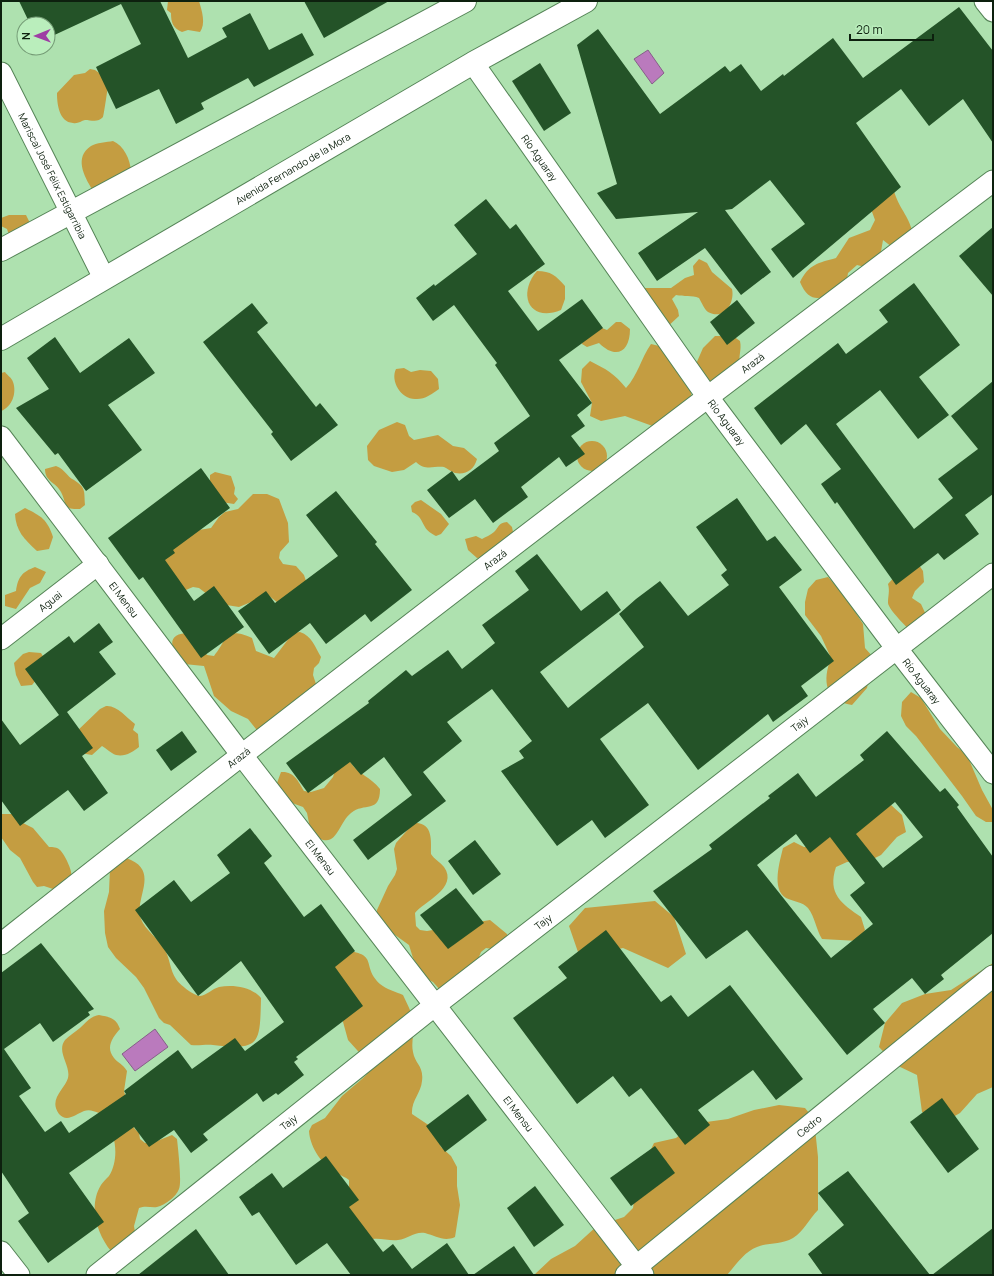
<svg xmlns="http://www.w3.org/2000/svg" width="994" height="1276" font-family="Manrope,sans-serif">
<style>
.forest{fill:#c49d41}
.water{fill:#ba7abd;stroke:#865f88}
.building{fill:#245328;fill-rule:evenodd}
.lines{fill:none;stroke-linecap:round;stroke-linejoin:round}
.minor-casing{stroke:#558457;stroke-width:23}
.secondary-casing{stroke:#558457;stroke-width:24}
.minor{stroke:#fff;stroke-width:21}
.secondary{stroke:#fff;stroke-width:22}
.labels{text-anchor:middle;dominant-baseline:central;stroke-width:4;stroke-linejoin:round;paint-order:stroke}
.street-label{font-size:10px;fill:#0d200e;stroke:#baeebc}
</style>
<rect width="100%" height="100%" fill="#aee1af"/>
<g class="forest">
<path d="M 168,1 L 199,1 C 202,11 206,24 200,32 L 188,30 L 182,32 C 173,28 171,23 171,13 L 167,10 Z"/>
<path d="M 90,69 L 95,70 L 109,80 C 108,85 104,115 103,117 C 98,123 91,120 85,120 C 81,121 78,124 73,123 C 59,122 57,104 57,93 L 74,75 L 85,73 Z"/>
<path d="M 113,141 C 124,146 130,159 131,171 L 92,189 C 84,176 74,157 91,146 C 96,143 107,142 113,141 Z"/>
<path d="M 893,187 C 897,206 907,213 912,230 L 892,247 L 883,240 L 879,263 L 869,268 L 857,265 L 848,273 L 846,285 C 828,296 811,309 800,282 C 809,264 818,263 836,258 L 849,238 L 870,230 L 875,220 L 867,198 Z"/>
<path d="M 9,215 L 26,215 L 29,221 L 29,227 L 9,235 L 7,229 L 1,226 L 1,218 Z"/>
<path d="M 699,259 L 707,263 L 712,272 L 732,289 C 735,302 725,321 708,312 C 704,309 702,303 699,298 C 692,295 684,297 676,295 L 672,299 L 678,310 L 679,316 L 665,329 L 642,293 L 645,288 L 671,288 L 685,278 L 694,275 L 693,266 Z"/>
<path d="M 537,271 C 551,271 556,276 565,286 L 565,299 L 561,310 C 529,323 517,294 537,271 Z"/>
<path d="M 616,322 L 621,322 L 630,329 C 630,352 616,360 599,343 L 587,347 L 582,344 L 583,339 L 602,328 L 607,330 Z"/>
<path d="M 715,336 L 733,336 L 740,341 C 742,350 738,356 740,365 L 708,389 L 696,364 L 703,348 Z"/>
<path d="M 651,344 L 663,347 L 685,358 L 692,399 L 658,428 L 625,416 L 601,421 L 590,416 L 592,403 L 581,382 L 582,369 L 590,361 C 606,369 615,374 626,388 C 638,375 641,358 651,344 Z"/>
<path d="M 404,368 L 411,372 L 420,370 L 431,371 L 438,379 L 439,389 C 432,394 424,400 415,399 C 401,399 390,381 396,369 Z"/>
<path d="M 5,372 C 7,375 12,378 13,382 C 17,393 12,407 1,411 L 1,373 Z"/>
<path d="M 397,422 L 405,425 L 409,436 L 414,440 L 438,435 L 453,446 L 464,448 L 477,459 C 474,470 466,475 455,473 C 451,472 447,468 444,467 C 433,466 425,471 416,462 L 404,470 L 392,472 L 374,466 L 368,460 L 367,446 L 379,430 Z"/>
<circle cx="592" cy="456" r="15"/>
<path d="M 56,466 C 66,470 66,476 74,480 C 86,488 84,490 85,505 L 80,509 C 62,510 67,503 61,492 C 56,482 45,482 45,469 Z"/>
<path d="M 215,472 L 231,476 L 235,488 L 234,494 L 238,499 L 234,504 L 221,502 L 210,481 L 210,475 Z"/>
<path d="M 253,494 L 267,494 L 279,499 L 288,523 L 289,542 L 280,552 L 279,558 L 283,564 L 296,566 L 304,575 L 306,581 L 278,603 L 268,595 L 239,607 L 220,604 L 199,588 L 193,587 L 181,592 L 154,558 L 199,530 L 211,528 L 219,517 L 225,512 L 238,509 Z"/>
<path d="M 421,500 L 441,514 L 449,524 L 441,534 L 436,536 C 432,534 427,531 425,527 C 421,520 420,515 412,512 L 411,506 L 415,502 Z"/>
<path d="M 25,508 C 41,516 47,519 53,537 L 49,549 L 37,551 C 24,539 16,531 15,514 Z"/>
<path d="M 507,522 L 512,527 L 513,532 L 501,545 C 489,545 489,558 477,558 L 468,550 L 465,539 L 476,536 L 482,539 C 485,537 491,535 494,532 C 499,527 498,523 507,522 Z"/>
<path d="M 917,562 L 923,571 L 924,582 L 915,591 L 912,598 L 921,604 L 927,617 L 912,633 C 906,626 889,610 888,603 C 888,596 890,591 888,584 L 896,575 Z"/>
<path d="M 35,567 L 46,572 L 40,583 L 30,588 L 16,609 L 5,606 L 5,595 L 16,591 C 18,577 22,572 35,567 Z"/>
<path d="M 828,577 L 844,595 L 863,624 L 865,648 L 873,657 L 867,688 L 852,705 C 825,701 822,681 831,658 L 821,636 L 805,615 L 805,602 L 808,589 L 816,580 Z"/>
<path d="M 300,632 C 312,636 315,647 321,657 L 319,663 L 314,668 L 313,675 L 317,687 L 260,734 L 248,719 L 231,711 L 214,696 L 204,666 L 184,664 C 169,648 165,632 192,633 L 207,655 L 214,656 C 228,639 224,626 252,638 L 256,651 L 274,658 L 293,633 Z"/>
<path d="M 29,652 L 41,653 L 44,658 L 40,675 L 32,685 L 21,686 L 16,675 L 14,663 L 23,654 Z"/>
<path d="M 911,692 L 921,698 L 940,729 L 957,747 L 967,755 L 982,790 L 993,810 L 993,822 L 986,822 L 976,816 L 962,796 L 916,736 L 906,726 L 901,716 L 902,702 Z"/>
<path d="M 106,706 C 117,705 126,717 135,724 L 133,730 L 138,734 L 139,747 C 132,753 121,759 112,753 C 108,751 106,748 102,746 L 92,755 L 80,753 L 75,733 L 100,709 Z"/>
<path d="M 347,757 C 358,776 369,775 380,789 C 380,814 364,802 351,813 C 337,824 337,854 311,833 L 307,813 L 303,807 L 284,800 L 276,790 L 277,783 L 281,772 C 294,771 298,781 304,791 L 311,792 L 324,788 L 333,777 L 337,764 Z"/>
<path d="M 891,805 L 902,815 L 906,832 L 897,837 L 881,855 L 871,860 L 847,862 L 836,867 C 827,894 842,904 861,917 L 865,930 L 858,941 L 822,939 C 816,929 815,917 808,908 C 803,902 792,901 786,898 C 771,889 780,861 783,848 L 794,842 L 804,847 L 815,847 L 824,839 Z"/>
<path d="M 1,814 L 12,814 L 21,822 L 33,828 L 49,847 C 53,847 57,847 60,850 C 65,855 74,873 71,879 C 69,883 61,887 56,890 L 44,886 L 37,887 L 33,882 L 20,858 L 10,850 L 1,837 Z"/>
<path d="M 416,823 C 433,824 431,840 431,854 C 434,859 440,862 444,867 C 459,888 423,902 415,913 L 416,926 L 420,930 L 427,931 L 490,920 L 507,934 L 508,941 L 499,950 L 486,948 L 481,952 L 476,964 L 442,992 L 433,982 L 427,979 L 413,958 L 409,945 L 384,927 L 377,916 L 377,910 L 388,886 L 395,875 L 397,869 L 394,849 L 396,843 L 411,826 Z"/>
<path d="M 126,858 C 162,870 133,899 141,919 C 145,930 159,939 165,950 C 170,959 170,970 176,979 C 179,984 194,996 200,996 C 207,995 212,989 219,987 C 233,984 252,987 261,998 C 260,1045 260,1050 213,1045 C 206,1044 199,1046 191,1045 L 170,1025 L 164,1023 L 159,1018 L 144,988 L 136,977 L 116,958 L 108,947 L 105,933 L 104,911 L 109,892 L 110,868 Z"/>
<path d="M 655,901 L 674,917 L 686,954 L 668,968 L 623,948 L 600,953 L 578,952 L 569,926 L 585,908 Z"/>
<path d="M 342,950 C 381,954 360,965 380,984 C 386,989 396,992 403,995 C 407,1004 413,1014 414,1024 C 414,1034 411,1043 413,1052 C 415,1064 424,1066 422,1081 C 421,1093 411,1101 412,1114 L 433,1128 L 441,1147 L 451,1156 L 457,1167 L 457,1186 L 460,1205 L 455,1237 C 444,1242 436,1236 425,1233 C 415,1231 408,1239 398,1240 C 390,1241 381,1238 373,1239 L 349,1213 L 349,1180 C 345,1177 342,1176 338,1174 C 323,1166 310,1148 309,1131 L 312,1125 L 325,1118 L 342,1096 L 362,1079 L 367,1074 L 368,1067 L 366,1060 L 348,1040 L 329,971 Z"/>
<path d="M 993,963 L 993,1087 L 977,1094 L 960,1113 L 941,1124 L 922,1112 L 917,1075 L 896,1065 L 879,1047 L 885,1023 L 902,1003 L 925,994 L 951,990 Z"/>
<path d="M 99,1015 C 110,1017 116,1018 120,1029 C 113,1037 105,1047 114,1058 C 118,1063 123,1064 127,1071 L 124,1091 L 134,1128 L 139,1133 L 140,1139 L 145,1143 L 152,1143 L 172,1135 L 177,1139 C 178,1148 182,1182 179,1189 C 176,1197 165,1205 157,1207 C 151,1208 146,1205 139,1208 L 134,1226 L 136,1238 L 111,1251 C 97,1234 88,1206 101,1185 C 103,1182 106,1179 109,1176 C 116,1165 117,1149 113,1136 C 111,1128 103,1120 99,1113 C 94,1111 89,1109 84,1111 C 76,1114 67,1123 59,1114 C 48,1099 65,1089 68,1078 C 71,1065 56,1052 65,1040 C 69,1036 75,1032 80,1028 C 87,1022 89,1017 99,1015 Z"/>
<path d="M 779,1105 L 805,1108 L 814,1119 L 818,1157 L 818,1210 C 809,1219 804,1231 793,1238 C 781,1245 769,1242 757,1247 C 745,1251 735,1266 727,1275 L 534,1275 L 551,1259 L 575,1246 L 597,1226 L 624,1217 L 633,1208 L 637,1181 L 642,1168 L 654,1143 L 676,1138 L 687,1129 L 699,1123 L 728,1119 L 754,1110 Z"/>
</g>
<g class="water">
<path d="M 648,50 L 664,73 L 652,84 L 634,59 Z"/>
<path d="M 155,1029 L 168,1047 L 135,1071 L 122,1054 Z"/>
</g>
<g class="building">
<path d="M 19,1 L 160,1 L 188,58 L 227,37 L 222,28 L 250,13 L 269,50 L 302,33 L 314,55 L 254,87 L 248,78 L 201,103 L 204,109 L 176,124 L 159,89 L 116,109 L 96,67 L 141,44 L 121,4 L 48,38 L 48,24 L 30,24 Z"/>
<path d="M 304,1 L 389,1 L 324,38 Z"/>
<path d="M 959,7 L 993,51 L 993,143 L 963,99 L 929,126 L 901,89 L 856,123 L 901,187 L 793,278 L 771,249 L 805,224 L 770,180 L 732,209 L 725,210 L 771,272 L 741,295 L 705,248 L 657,281 L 638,253 L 698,212 L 616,219 L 597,193 L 617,184 L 577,45 L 598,29 L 660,114 L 725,66 L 730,72 L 741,64 L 761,91 L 783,74 L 784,76 L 833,38 L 863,78 Z"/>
<path d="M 540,63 L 571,113 L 544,131 L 512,81 Z"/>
<path d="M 486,199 L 510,229 L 516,224 L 545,264 L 508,291 L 538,331 L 582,299 L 603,328 L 559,360 L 592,403 L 577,415 L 585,426 L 571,436 L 585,454 L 566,467 L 559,457 L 521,487 L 528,497 L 493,523 L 475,499 L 449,518 L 427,490 L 452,471 L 459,481 L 499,451 L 494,443 L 530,416 L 495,365 L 497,363 L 454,305 L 433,321 L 416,298 L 434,284 L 435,286 L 477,254 L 454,225 Z"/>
<path d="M 993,227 L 993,296 L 959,256 Z"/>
<path d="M 914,283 L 960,345 L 919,377 L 949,415 L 918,439 L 880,390 L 836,424 L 914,529 L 953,498 L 938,479 L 978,449 L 951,416 L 993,381 L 993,494 L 965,515 L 979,534 L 944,560 L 938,553 L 896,585 L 837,502 L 835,504 L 821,484 L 841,469 L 806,424 L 781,445 L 754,408 L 838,343 L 846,354 L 888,322 L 879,310 Z"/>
<path d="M 737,300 L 755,323 L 727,345 L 710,322 Z"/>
<path d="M 252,303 L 268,323 L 257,332 L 316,407 L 320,403 L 338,425 L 291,461 L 271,434 L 273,432 L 203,342 Z"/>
<path d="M 55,337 L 80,373 L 129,338 L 155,373 L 108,405 L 142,450 L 86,491 L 58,453 L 55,455 L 16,408 L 49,389 L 27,358 Z"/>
<path d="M 201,468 L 230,508 L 173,550 L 175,553 L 165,560 L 194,601 L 214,586 L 244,627 L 201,658 L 143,577 L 139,580 L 108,538 Z"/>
<path d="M 336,491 L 377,542 L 375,544 L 412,590 L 371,622 L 365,614 L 326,644 L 310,623 L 269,654 L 238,611 L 266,591 L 275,603 L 338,556 L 306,515 Z"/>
<path d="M 737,498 L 767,541 L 775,536 L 802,570 L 779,587 L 834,661 L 801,686 L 808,696 L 773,722 L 768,714 L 698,770 L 648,703 L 600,739 L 649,805 L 605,838 L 592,820 L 557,846 L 501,771 L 524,758 L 519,751 L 532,741 L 492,689 L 447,722 L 462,741 L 423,772 L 446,801 L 368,860 L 353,840 L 412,795 L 384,757 L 361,775 L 350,762 L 308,793 L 286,763 L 369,703 L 368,701 L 406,670 L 412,676 L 448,650 L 462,669 L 495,643 L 482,625 L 529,590 L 515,571 L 537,554 L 581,611 L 607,591 L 621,610 L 540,672 L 568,708 L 644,647 L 619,614 L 636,599 L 660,581 L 688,616 L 729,585 L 721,575 L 727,570 L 696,527 Z"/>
<path d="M 99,623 L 113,642 L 99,652 L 116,674 L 67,712 L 93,748 L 82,756 L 108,793 L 84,811 L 68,790 L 20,826 L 1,800 L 1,719 L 20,745 L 59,715 L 25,669 L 69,636 L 74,643 Z"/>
<path d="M 182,731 L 197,752 L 171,771 L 156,750 Z"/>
<path d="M 887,731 L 940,792 L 945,788 L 959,805 L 957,807 L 993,857 L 993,933 L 941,975 L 944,979 L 925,994 L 912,978 L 873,1009 L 885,1023 L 847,1055 L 747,930 L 706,959 L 653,891 L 712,849 L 709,845 L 770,798 L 768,796 L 798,773 L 816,797 L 864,760 L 860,755 ZM 895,802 L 923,837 L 883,868 L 856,834 ZM 796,834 L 810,853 L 830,837 L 865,883 L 850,895 L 873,924 L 831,958 L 757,865 Z"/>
<path d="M 250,828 L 272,856 L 264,863 L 304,917 L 321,904 L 355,951 L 335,967 L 363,1006 L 296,1057 L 298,1059 L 294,1062 L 304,1075 L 278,1095 L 276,1093 L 263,1102 L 257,1093 L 203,1134 L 208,1140 L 191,1153 L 174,1130 L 149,1147 L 134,1127 L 69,1173 L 104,1222 L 48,1263 L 18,1221 L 29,1213 L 1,1171 L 1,973 L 41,943 L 94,1009 L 88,1012 L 90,1015 L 53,1042 L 40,1023 L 4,1049 L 31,1088 L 19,1096 L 45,1132 L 61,1121 L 69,1133 L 126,1094 L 124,1091 L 178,1050 L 192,1069 L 235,1038 L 245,1051 L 284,1022 L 241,961 L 198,996 L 135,910 L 174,880 L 191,902 L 230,873 L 217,855 Z"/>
<path d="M 475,840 L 501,874 L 473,895 L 448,861 Z"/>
<path d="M 456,888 L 484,923 L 448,949 L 420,915 Z"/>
<path d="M 606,930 L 661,1002 L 671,995 L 688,1017 L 730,985 L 803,1079 L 776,1100 L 753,1070 L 698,1110 L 710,1125 L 685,1145 L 641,1088 L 629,1097 L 613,1076 L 577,1104 L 513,1018 L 567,978 L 558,967 Z"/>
<path d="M 468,1094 L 487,1120 L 445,1152 L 426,1126 Z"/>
<path d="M 942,1098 L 979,1149 L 948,1173 L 910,1122 Z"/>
<path d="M 655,1146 L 675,1173 L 631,1206 L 610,1178 Z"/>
<path d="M 326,1156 L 359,1200 L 349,1207 L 383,1252 L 393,1244 L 412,1269 L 447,1243 L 469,1275 L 351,1275 L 327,1243 L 296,1265 L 259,1212 L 252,1216 L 239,1197 L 272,1173 L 283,1188 Z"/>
<path d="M 848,1171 L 930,1275 L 823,1275 L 808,1254 L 844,1225 L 818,1193 Z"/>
<path d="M 535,1186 L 564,1225 L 534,1247 L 507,1208 Z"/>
<path d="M 993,1228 L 993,1275 L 932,1275 Z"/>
<path d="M 196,1229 L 229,1275 L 138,1275 Z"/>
<path d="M 514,1246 L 534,1275 L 473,1275 Z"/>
</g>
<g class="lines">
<g class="minor-casing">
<g id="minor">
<path d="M 985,1 L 993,11"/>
<path id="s1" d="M 473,63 L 707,396 L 897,649 L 993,773"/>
<path id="s2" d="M 1,73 L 104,278"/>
<path id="s3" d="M 1,437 L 241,754 L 643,1275"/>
<path id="s4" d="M 1,639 L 98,564"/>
<path id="s5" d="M 1,944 C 328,685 660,432 993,181"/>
<path d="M 1,1252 L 19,1275"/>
<path id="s6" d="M 97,1275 L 434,1006 L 993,574"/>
<path id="s7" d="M 626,1275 L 993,976"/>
</g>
</g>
<g class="secondary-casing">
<g id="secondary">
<path d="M 1,250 L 465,1"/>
<path id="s8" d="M 1,339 L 473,63 L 586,1"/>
</g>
</g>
<use href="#minor" class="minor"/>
<use href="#secondary" class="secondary"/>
</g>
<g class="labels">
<g class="street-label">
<text stroke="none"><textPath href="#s1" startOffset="116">Río Aguaray</textPath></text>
<text stroke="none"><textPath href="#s8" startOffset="338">Avenida Fernando de la Mora</textPath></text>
<text stroke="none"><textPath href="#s2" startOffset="115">Mariscal José Félix Estigarribia</textPath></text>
<text stroke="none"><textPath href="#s5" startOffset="950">Arazá</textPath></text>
<text stroke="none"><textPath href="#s1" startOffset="440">Río Aguaray</textPath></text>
<text stroke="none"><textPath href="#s5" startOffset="626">Arazá</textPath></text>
<text stroke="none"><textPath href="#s3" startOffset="204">El Mensu</textPath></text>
<text stroke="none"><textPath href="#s4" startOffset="62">Aguai</textPath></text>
<text stroke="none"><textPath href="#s1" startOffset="764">Río Aguaray</textPath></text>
<text stroke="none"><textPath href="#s6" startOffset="893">Tajy</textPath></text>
<text stroke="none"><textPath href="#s5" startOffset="302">Arazá</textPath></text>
<text stroke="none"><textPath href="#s3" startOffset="528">El Mensu</textPath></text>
<text stroke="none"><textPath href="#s6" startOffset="569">Tajy</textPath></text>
<text stroke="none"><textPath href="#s3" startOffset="852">El Mensu</textPath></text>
<text stroke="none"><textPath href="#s6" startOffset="245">Tajy</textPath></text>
<text stroke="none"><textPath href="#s7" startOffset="236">Cedro</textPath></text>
</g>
</g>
<rect width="994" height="1276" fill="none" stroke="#0d200e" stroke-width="4"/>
<g transform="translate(36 36) rotate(269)"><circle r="19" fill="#baeebc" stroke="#759c76"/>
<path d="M0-3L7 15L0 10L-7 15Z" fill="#9e3da4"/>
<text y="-6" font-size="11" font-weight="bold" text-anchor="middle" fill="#0d200e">N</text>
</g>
<path d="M850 34v6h83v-6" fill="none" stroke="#0d200e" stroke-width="2"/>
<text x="856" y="34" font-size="12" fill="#0d200e" stroke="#baeebc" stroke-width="3" paint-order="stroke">20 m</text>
</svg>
